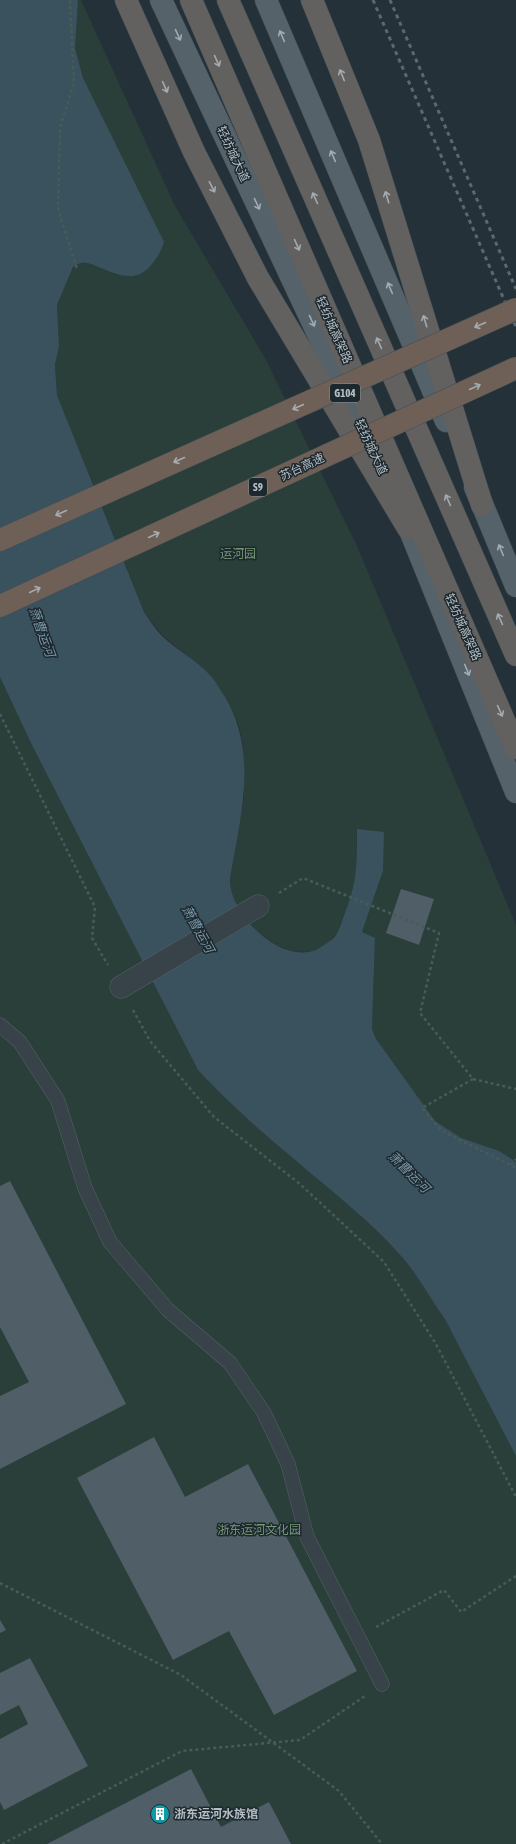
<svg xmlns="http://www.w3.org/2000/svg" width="516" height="1844" font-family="'Asap Condensed','Noto Sans SC',sans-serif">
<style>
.green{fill:#2a3e3a}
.water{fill:#3a515e}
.building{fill:#505e67}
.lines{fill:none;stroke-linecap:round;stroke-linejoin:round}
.service-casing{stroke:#566167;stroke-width:15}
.minor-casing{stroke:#566167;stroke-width:23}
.primary-casing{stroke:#414c52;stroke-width:23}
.trunk-casing{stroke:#434e54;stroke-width:23}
.path{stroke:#485b58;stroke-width:2.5;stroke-dasharray:3 3;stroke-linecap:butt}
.service{stroke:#384349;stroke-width:14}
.minor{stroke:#384349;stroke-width:22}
.primary{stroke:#566269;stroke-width:22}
.trunk{stroke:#626160;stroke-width:22}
.rail{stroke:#5b6870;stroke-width:3;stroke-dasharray:4 4;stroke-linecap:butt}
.motorway-bridge-casing{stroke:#434e54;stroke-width:23;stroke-linecap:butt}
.path-bridge{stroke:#485b58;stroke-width:2.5;stroke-dasharray:3 3;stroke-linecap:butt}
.motorway-bridge{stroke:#6e6056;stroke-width:22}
.oneway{stroke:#a0acb3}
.oneway2{stroke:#a3abb1}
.oneway3{stroke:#a5abaf}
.labels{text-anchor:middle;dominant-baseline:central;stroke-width:3;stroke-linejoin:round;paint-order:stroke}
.shield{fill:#1d282e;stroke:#869198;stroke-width:1}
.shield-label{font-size:11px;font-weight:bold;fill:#b3bec5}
.street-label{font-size:12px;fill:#b3bec5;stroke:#1d282e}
.park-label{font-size:12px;fill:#749875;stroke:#1d282e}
.poi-label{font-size:12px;font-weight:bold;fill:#b3bec5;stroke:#1d282e;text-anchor:start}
.water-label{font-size:13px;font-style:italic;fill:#7795a5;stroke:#1d282e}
</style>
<rect width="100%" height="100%" fill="#253139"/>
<g class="green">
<path d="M 67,0 L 81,0 L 175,206 L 265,358 L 357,546 L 516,925 L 516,1174 L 439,1135 L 376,1039 L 372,1029 L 375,939 L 362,932 L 383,871 L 357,830 C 357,866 357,885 343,919 C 340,924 339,932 335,936 C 299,981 229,921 230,879 L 244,797 L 243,746 L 239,726 L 231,708 L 209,674 L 162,635 L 144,612 L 57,395 L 55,365 L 59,346 L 57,305 L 73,267 Z"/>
<path d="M 0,604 L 516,1373 L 516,1844 L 0,1844 Z"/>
</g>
<path class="water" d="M 0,0 L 78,0 L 75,48 L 83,78 L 164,242 C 161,251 158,257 152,264 C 136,285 116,274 96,266 C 92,264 86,262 81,263 C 79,263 76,266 73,267 L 57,305 L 59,346 L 55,365 L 57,395 L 144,612 C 150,620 155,629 162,636 C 177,650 196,660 210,675 C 216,681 220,690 225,697 C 259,754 240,818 230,879 C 229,916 288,973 324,945 C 328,942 334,939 336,935 C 339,930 341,924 343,918 C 357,884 357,866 357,829 L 384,832 L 383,871 L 362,932 L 375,938 L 372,1029 L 376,1039 L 435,1121 L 461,1138 L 499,1151 L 516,1162 L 516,1456 L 445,1319 C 430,1299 419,1276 402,1257 C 370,1220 331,1191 294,1159 C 260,1131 228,1102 198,1070 L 32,745 L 0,677 Z"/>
<g class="building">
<path d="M 401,889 L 434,899 L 419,945 L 386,933 Z"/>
<path d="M 10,1181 L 126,1404 L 0,1469 L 0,1396 L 29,1382 L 0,1327 L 0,1186 Z"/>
<path d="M 154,1437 L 185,1497 L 248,1464 L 357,1671 L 274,1715 L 229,1631 L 173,1660 L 77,1478 Z"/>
<path d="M 0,1620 L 6,1630 L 0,1633 Z"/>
<path d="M 30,1658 L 88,1766 L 4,1810 L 0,1802 L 0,1739 L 28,1724 L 19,1705 L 0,1715 L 0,1673 Z"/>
<path d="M 191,1769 L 221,1827 L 269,1802 L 291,1844 L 47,1844 Z"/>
</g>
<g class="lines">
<g class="service-casing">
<path id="service" d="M 0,1025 L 20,1042 L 58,1101 L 85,1188 L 110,1242 L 168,1310 L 230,1363 L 264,1413 L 288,1464 L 307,1537 L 382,1684"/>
</g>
<g class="minor-casing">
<path id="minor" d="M 121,987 L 258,906"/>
</g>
<g class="primary-casing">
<g id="primary">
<path d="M 161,0 L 374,453"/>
<path d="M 266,0 L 446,421"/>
<path d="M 475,487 L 516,586"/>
<path d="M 409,528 L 516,792"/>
</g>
</g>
<g class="trunk-casing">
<g id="trunk">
<path d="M 126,0 L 194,152 L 258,278 L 408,528"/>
<path d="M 191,0 L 516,748"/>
<path d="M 228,0 L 516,655"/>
<path d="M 312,0 L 369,140 L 482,505"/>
</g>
</g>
<g class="path">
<path d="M 70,0 L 74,83 L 60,128 L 58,209 L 77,269"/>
<path d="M 0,714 L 95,907 L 92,938 L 108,965"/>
<path d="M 279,893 L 303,878 L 439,933 L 420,1013 L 473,1079 L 516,1089"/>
<path d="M 133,1010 L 150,1041 L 214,1117 L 300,1184 L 384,1262 L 436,1344 L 516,1497"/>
<path d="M 473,1079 L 422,1108 L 442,1131 L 516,1168"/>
<path d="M 511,1165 L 516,1159"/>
<path d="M 376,1627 L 444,1590 L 461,1612 L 516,1576"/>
<path d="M 2,1844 L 182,1751 L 300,1740 L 365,1696"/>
</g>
<use href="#service" class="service"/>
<use href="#minor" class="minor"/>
<use href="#primary" class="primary"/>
<use href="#trunk" class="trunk"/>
<g class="rail">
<path d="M 373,0 L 516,327"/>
<path d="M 390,0 L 516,289"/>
</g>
<g class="motorway-bridge-casing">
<g id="motorway-bridge">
<path d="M 0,540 L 516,309"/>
<path d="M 0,606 L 516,368"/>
</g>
</g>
<path class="path-bridge" d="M 0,1583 L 181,1675 L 339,1791 L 382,1844"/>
<use href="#motorway-bridge" class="motorway-bridge"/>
</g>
<defs><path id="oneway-shaft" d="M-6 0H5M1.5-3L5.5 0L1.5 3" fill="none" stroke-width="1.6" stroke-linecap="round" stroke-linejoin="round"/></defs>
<g class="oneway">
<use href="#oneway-shaft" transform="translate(178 35) rotate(65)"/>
<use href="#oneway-shaft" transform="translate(282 36) rotate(-113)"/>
<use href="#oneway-shaft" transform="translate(333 156) rotate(-113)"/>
<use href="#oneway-shaft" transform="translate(257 204) rotate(65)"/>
<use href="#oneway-shaft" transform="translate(390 288) rotate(-113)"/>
<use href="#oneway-shaft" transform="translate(312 321) rotate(65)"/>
<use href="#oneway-shaft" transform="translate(501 550) rotate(-113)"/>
<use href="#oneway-shaft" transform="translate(467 670) rotate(68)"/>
</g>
<g class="oneway2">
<use href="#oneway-shaft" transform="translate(217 61) rotate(66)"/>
<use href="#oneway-shaft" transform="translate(342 75) rotate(-112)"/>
<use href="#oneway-shaft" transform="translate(165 87) rotate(66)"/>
<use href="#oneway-shaft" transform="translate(212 187) rotate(63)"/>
<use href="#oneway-shaft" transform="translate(387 197) rotate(-107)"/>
<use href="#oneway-shaft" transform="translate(315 198) rotate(-114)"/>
<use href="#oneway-shaft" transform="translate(297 245) rotate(66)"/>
<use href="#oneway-shaft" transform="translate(425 321) rotate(-107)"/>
<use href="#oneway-shaft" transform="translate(379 343) rotate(-114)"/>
<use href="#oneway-shaft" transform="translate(448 500) rotate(-114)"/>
<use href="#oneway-shaft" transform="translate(500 619) rotate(-114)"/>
<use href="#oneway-shaft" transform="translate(500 711) rotate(66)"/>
</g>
<g class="oneway3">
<use href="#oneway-shaft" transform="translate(480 325) rotate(156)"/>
<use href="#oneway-shaft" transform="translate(475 387) rotate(-25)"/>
<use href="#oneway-shaft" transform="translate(298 407) rotate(156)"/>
<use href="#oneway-shaft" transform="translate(179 460) rotate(156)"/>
<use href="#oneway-shaft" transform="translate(61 513) rotate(156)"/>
<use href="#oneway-shaft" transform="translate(154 535) rotate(-25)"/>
<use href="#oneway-shaft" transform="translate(35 590) rotate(-25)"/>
</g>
<defs>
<g id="building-disc" transform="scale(1)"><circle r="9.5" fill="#0f9aa8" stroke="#1d282e"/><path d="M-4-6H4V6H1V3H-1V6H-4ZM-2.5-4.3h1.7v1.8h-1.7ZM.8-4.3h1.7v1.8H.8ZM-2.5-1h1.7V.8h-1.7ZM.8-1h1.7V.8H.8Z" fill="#fff"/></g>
</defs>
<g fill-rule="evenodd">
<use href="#building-disc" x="160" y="1814"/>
</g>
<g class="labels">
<g class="shield">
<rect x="330" y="384" width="30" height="18" rx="3"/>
<rect x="249" y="478" width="18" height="18" rx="3"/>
</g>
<g class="shield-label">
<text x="345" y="393">G104</text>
<text x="258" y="487">S9</text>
</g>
<g class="street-label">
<text transform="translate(233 154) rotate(65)">轻纺城大道</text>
<text transform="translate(334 330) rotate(66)">轻纺城高架路</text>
<text transform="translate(371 447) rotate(65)">轻纺城大道</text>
<text transform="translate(302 467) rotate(-25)">苏台高速</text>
<text transform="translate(463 627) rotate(66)">轻纺城高架路</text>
</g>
<g class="park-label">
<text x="238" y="554">运河园</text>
<text x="259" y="1530">浙东运河文化园</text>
</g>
<g class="poi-label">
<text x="174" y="1814">浙东运河水族馆</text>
</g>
<g class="water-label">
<text transform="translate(42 632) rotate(70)">萧曹运河</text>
<text transform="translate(198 929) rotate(61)">萧曹运河</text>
<text transform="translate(409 1172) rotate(45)">萧曹运河</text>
</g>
</g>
</svg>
